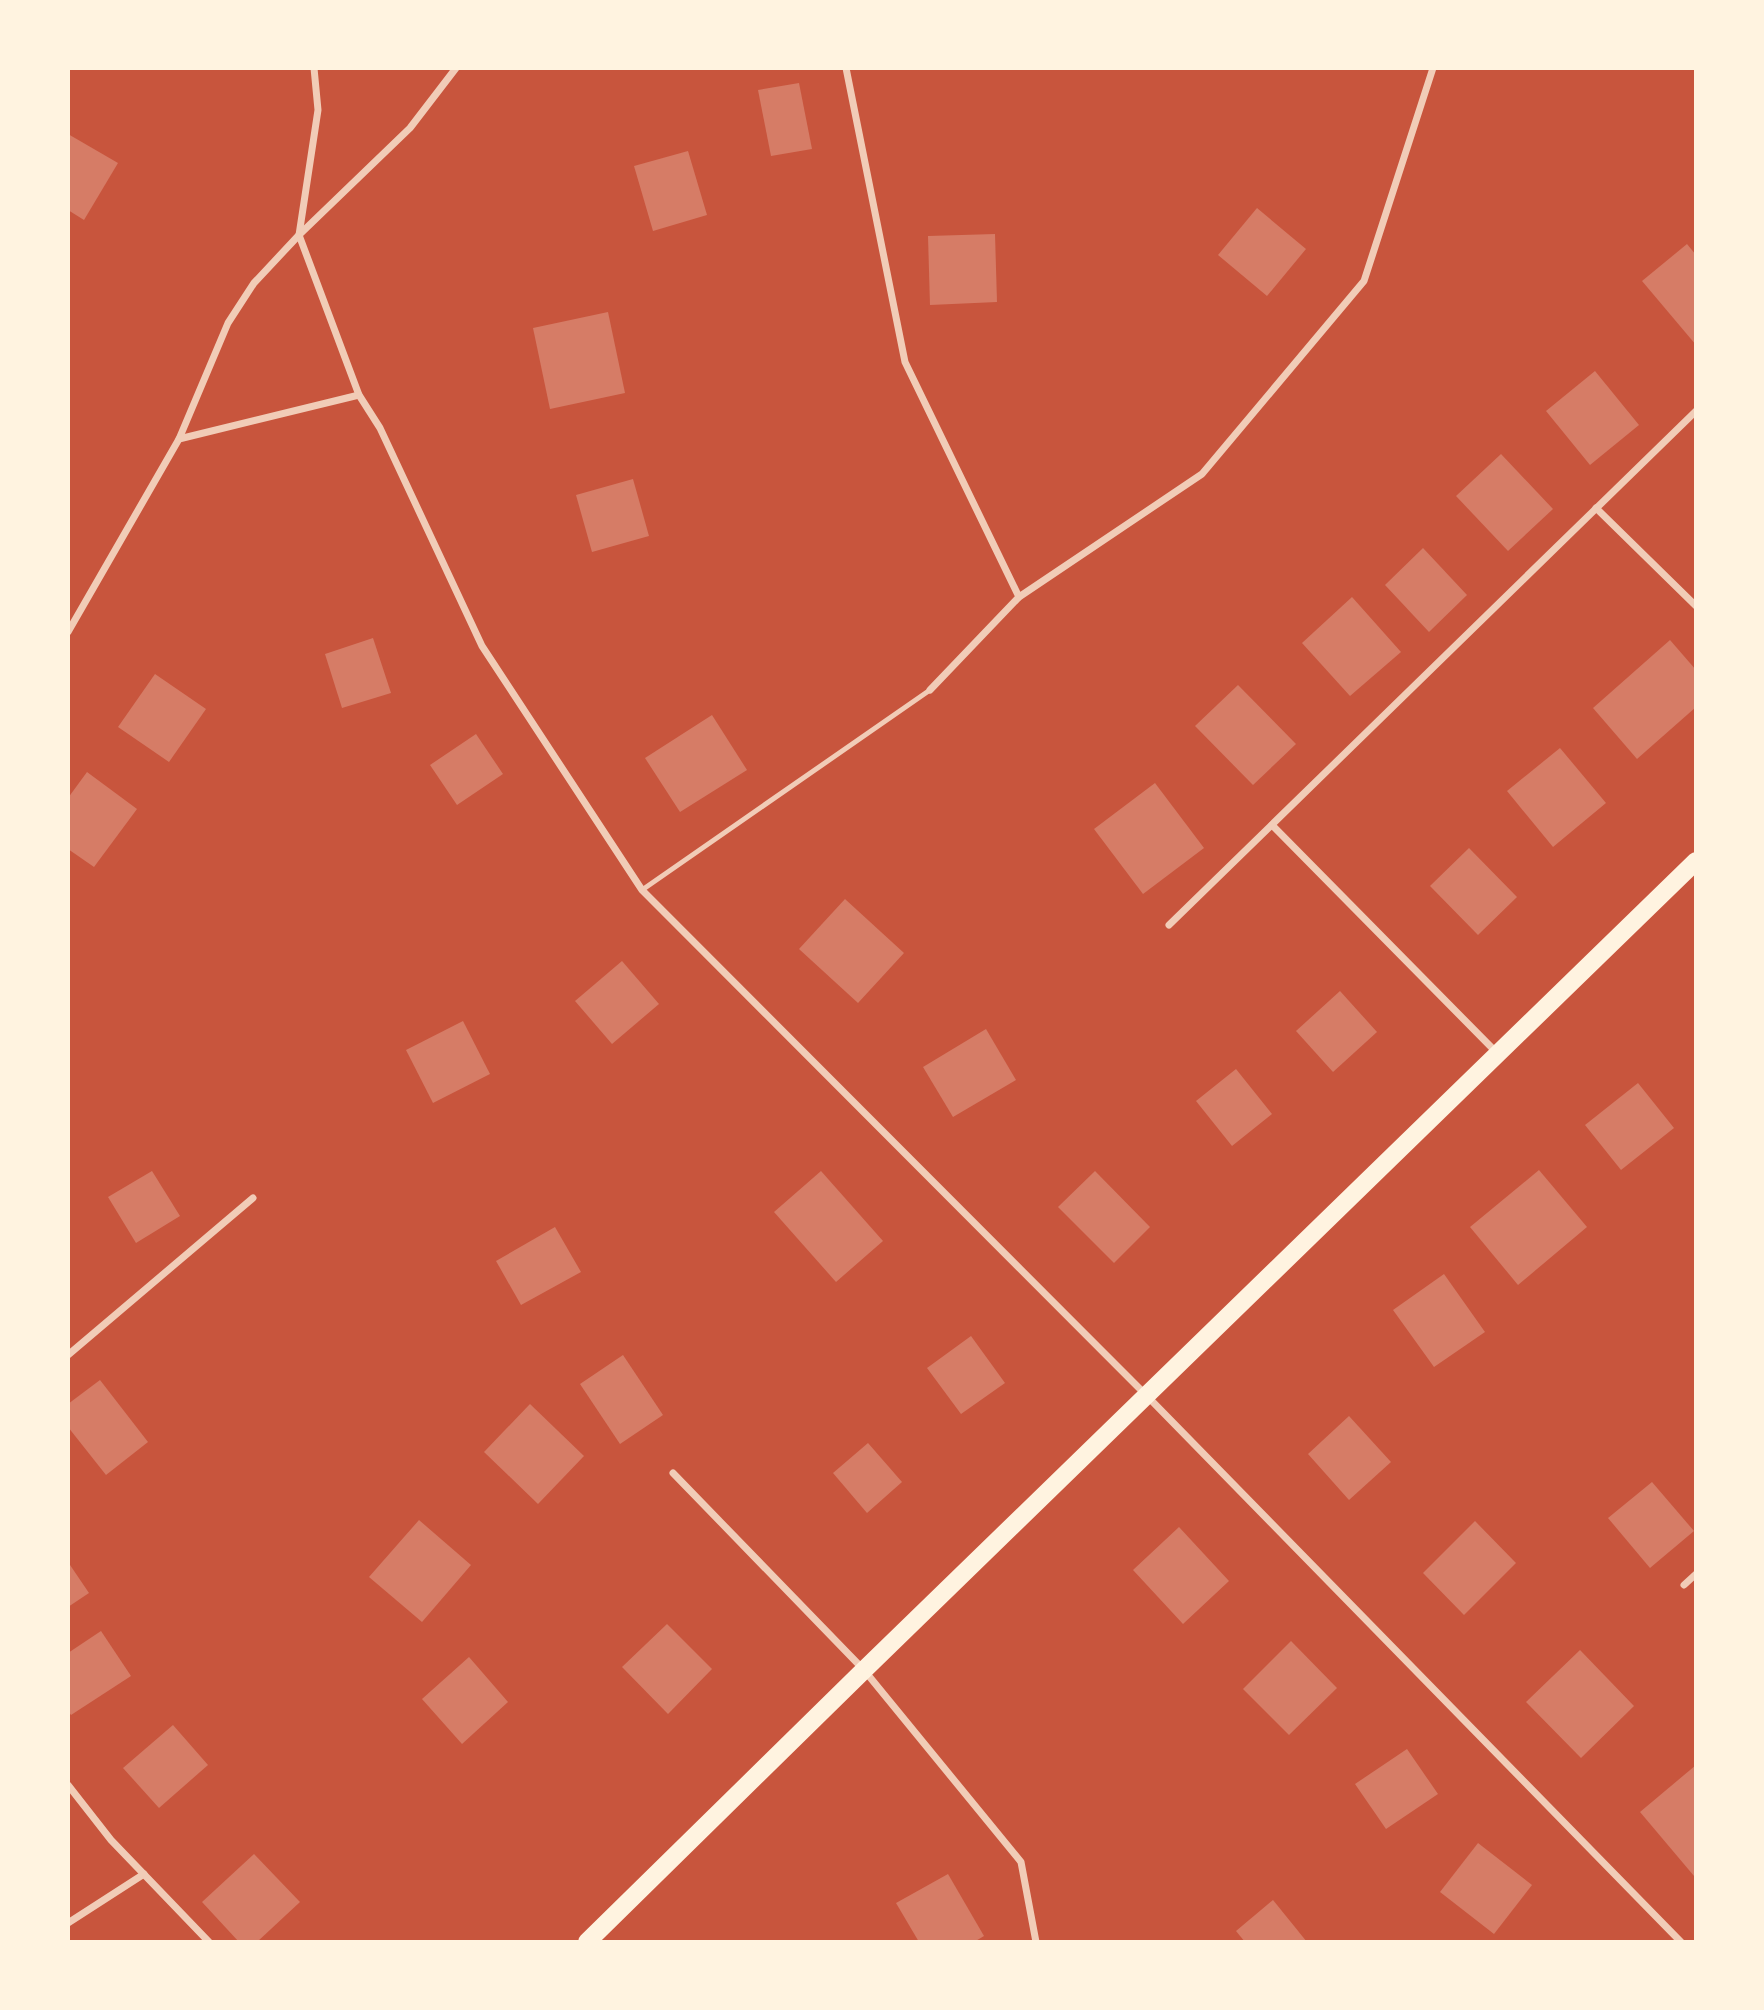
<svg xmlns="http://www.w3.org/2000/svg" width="1764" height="2010" font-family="'Open Sans',sans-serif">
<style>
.building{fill:#d67c66}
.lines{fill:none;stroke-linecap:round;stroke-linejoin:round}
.service{stroke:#f1ccb7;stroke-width:5}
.minor{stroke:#f1ccb7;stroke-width:7}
.primary{stroke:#fff3e0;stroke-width:18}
</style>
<rect width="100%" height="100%" fill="#c8553d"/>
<g class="building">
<path d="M 799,83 L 812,149 L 771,156 L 758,90 Z"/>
<path d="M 68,134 L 118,163 L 84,220 L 68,210 Z"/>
<path d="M 688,151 L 707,215 L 653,231 L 634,166 Z"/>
<path d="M 1257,208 L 1306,249 L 1267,296 L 1218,255 Z"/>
<path d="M 995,234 L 997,302 L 930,305 L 928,236 Z"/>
<path d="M 1687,244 L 1696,255 L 1696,345 L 1642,281 Z"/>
<path d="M 608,312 L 625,393 L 550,409 L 533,328 Z"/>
<path d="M 1595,371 L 1639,425 L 1590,465 L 1546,411 Z"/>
<path d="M 1501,454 L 1553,509 L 1508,551 L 1456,496 Z"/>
<path d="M 633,479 L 649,536 L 592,552 L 576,495 Z"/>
<path d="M 1423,548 L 1467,595 L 1429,632 L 1385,585 Z"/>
<path d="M 1352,597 L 1401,652 L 1350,696 L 1302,643 Z"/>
<path d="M 373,638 L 391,693 L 342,708 L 325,654 Z"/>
<path d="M 1670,640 L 1696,670 L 1696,707 L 1637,759 L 1593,708 Z"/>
<path d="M 155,674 L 206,709 L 169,762 L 118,727 Z"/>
<path d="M 1238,685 L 1296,744 L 1253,785 L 1195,726 Z"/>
<path d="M 712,715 L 747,770 L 680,812 L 645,758 Z"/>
<path d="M 476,734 L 503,774 L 457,805 L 430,765 Z"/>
<path d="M 1560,748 L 1606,803 L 1553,847 L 1507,791 Z"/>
<path d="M 87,772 L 137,809 L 94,867 L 68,849 L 68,798 Z"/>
<path d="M 1155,783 L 1204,848 L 1143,894 L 1094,829 Z"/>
<path d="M 1469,848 L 1517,897 L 1478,935 L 1430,886 Z"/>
<path d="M 845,899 L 904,953 L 858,1003 L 799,949 Z"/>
<path d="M 622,961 L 659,1004 L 612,1044 L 575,1001 Z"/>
<path d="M 1340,991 L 1377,1032 L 1333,1072 L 1296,1031 Z"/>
<path d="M 463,1021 L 490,1074 L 433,1103 L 406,1050 Z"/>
<path d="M 986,1029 L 1016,1080 L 953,1117 L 923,1067 Z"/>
<path d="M 1236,1069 L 1272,1114 L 1232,1146 L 1196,1101 Z"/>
<path d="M 1638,1083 L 1674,1128 L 1621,1170 L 1585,1125 Z"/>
<path d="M 1539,1170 L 1587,1227 L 1518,1285 L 1470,1227 Z"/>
<path d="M 152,1171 L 180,1216 L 136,1243 L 108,1197 Z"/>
<path d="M 821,1171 L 883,1241 L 836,1282 L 774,1212 Z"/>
<path d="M 1095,1171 L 1150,1227 L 1114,1263 L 1058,1207 Z"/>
<path d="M 555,1227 L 581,1272 L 521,1305 L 496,1261 Z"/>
<path d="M 1444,1274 L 1485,1332 L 1434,1367 L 1393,1310 Z"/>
<path d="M 971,1336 L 1005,1383 L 961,1414 L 927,1368 Z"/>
<path d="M 623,1355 L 663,1415 L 620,1444 L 580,1384 Z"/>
<path d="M 100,1380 L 148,1442 L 106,1475 L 68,1427 L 68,1404 Z"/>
<path d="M 530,1404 L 584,1456 L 538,1504 L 484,1452 Z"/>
<path d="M 1349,1416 L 1391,1462 L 1349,1500 L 1308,1454 Z"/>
<path d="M 868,1443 L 902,1482 L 867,1513 L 833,1473 Z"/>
<path d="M 1652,1482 L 1694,1531 L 1650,1568 L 1608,1518 Z"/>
<path d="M 419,1520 L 471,1565 L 422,1622 L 369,1577 Z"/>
<path d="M 1475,1521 L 1516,1563 L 1464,1615 L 1423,1573 Z"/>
<path d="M 1179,1527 L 1229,1581 L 1183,1624 L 1133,1570 Z"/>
<path d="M 68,1562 L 89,1593 L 68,1607 Z"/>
<path d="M 667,1624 L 712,1669 L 668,1714 L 622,1667 Z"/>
<path d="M 101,1631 L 131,1676 L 71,1715 L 68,1711 L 68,1653 Z"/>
<path d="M 1291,1641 L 1337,1688 L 1289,1735 L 1243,1689 Z"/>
<path d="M 1580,1650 L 1634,1706 L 1581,1758 L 1526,1702 Z"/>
<path d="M 469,1657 L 508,1702 L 462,1744 L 422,1699 Z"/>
<path d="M 173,1725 L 208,1765 L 159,1808 L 123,1768 Z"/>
<path d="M 1407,1749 L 1438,1794 L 1386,1829 L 1355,1784 Z"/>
<path d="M 1696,1765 L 1696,1874 L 1694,1876 L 1640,1812 Z"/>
<path d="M 1478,1843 L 1532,1885 L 1494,1934 L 1440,1892 Z"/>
<path d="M 254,1854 L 300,1902 L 257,1942 L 239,1942 L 202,1902 Z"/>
<path d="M 948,1874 L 984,1936 L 974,1942 L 919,1942 L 896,1903 Z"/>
<path d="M 1273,1900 L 1307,1942 L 1245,1942 L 1236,1931 Z"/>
</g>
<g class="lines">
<path class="service" d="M 642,890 L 930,690"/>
<g class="minor">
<path d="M 314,68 L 318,110 L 299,235 L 359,395 L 380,428 L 482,646 L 642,890 L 1147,1396 L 1681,1942"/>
<path d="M 846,68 L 905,362 L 1019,597"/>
<path d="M 179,439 L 228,323 L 254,283 L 299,235 L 410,128 L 456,68"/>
<path d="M 1596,508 L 1696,606"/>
<path d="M 68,632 L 179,439 L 359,395"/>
<path d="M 930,690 L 1019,597 L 1202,474 L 1364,281 L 1433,68"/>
<path d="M 1272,825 L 1497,1053"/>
<path d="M 1169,925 L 1696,411"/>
<path d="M 68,1355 L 253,1198"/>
<path d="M 673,1473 L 864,1670 L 1021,1862 L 1036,1942"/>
<path d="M 1684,1585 L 1696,1574"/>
<path d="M 68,1785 L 111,1840 L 209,1942"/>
<path d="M 68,1923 L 144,1874"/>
</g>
<path class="primary" d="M 587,1942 L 864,1670 L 1696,861"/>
</g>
<rect width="1764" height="2010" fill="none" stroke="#fff3e0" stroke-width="140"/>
</svg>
